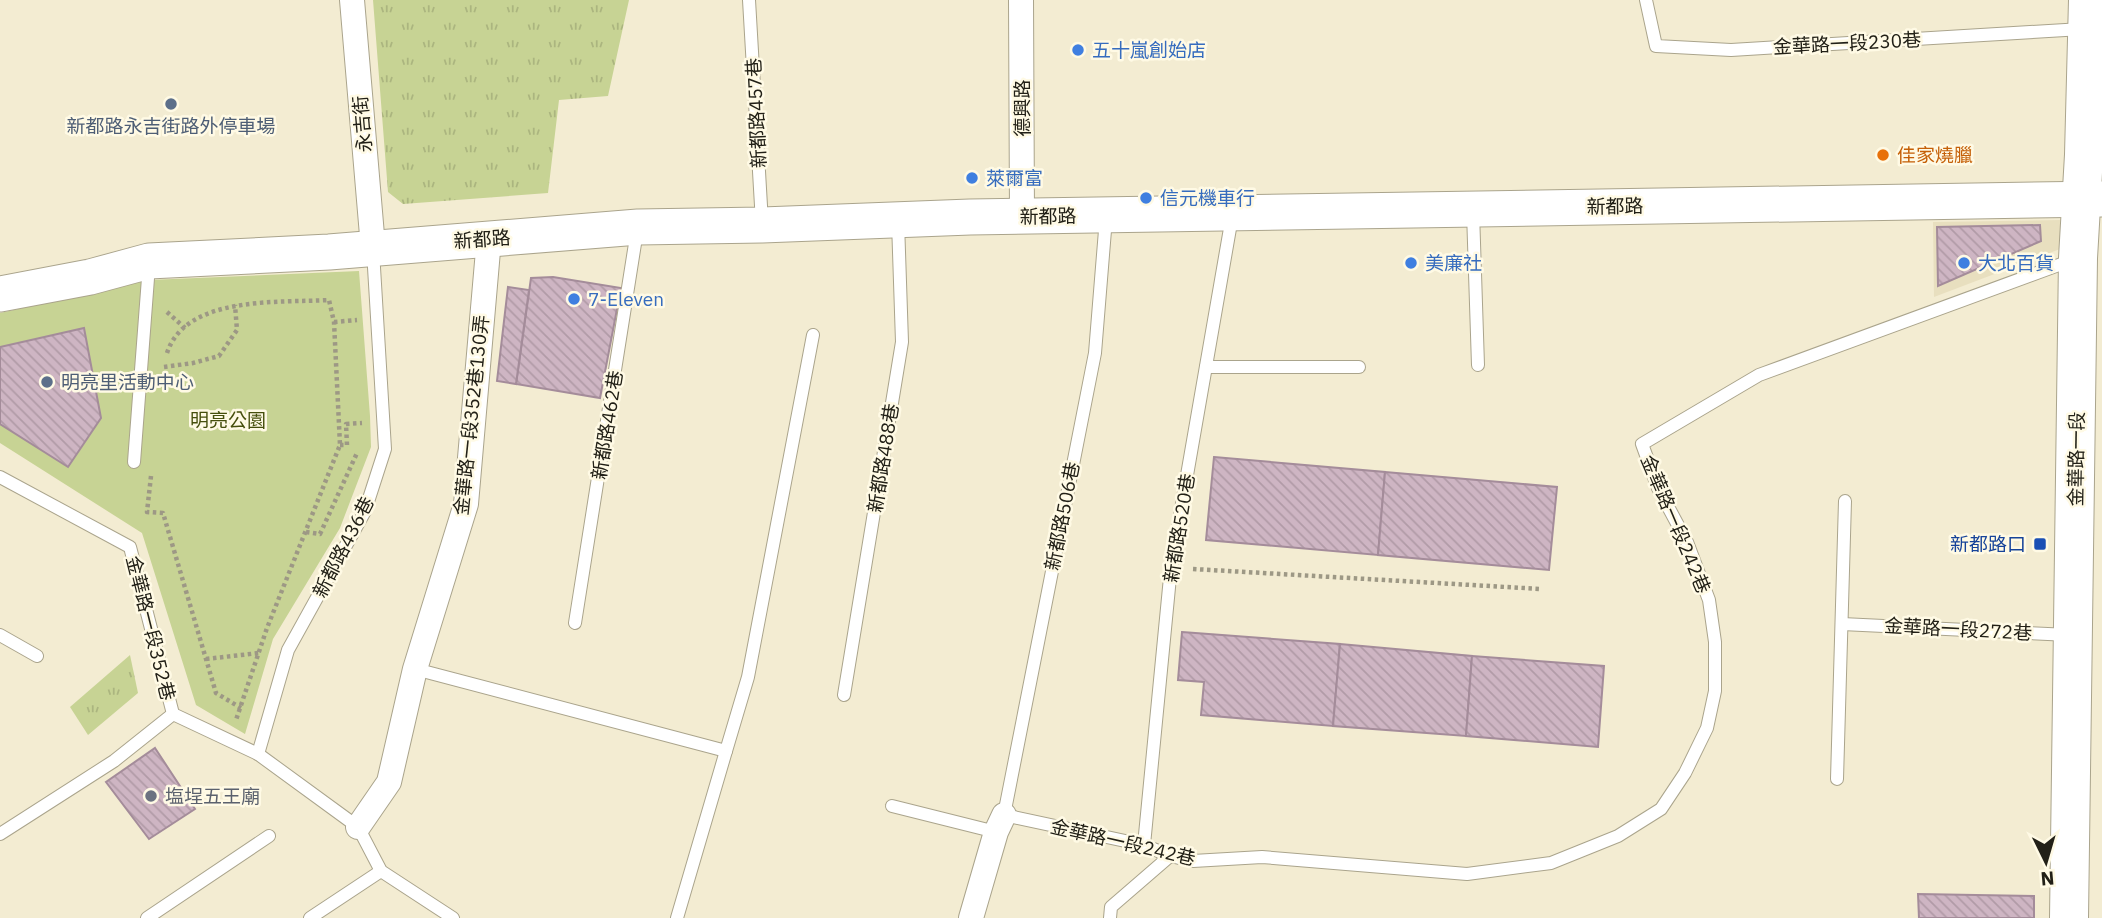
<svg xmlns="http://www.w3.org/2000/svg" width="2102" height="918" font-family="'IBM Plex Sans','Noto Sans TC',sans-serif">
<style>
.built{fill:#e8dfbf}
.grass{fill:url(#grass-tufts)}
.park{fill:#c7d394}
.building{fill:url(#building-back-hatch);stroke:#a48c9a;stroke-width:2}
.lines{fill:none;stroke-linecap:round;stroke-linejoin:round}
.lane-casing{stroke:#aaa48c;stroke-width:14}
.street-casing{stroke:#aaa48c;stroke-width:26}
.secondary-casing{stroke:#aaa48c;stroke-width:37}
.primary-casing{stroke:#aaa48c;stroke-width:40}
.path{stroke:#9d9885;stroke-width:4.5;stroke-dasharray:3.5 3.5;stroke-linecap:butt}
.lane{stroke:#fff;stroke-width:12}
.street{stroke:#fff;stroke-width:24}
.secondary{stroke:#fff;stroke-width:35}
.primary{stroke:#fff;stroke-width:38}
.shop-dot{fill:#3f7fe0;stroke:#fffae5;stroke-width:2.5}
.service-dot{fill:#5c6f8a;stroke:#fffae5;stroke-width:2.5}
.food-dot{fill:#e8710a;stroke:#fffae5;stroke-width:2.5}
.transit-dot{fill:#1a4fb4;stroke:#fffae5;stroke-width:2.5}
.worship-dot{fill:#6b7280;stroke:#fffae5;stroke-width:2.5}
.labels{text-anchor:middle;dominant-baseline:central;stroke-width:5;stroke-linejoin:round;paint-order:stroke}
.street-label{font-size:19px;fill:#222017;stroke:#fffae5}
.shop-label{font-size:19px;fill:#366cbe;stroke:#fffae5;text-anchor:start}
.service-label{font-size:19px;fill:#4e5e75;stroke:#fffae5}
.food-label{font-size:19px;fill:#c56008;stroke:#fffae5;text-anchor:start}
.park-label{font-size:19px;fill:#464f0c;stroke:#fffae5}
.transit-label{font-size:19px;fill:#164399;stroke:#fffae5;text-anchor:end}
.worship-label{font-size:19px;fill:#5b616d;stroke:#fffae5;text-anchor:start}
</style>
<defs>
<pattern id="grass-tufts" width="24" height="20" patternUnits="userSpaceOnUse" patternTransform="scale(1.75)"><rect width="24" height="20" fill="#c7d394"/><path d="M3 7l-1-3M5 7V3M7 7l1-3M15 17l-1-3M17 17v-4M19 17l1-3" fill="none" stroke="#abb57f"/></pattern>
<pattern id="building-back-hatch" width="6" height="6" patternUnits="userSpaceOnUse" patternTransform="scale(1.75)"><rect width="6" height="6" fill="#ceb5c3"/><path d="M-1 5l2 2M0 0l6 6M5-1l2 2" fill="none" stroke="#b19ba7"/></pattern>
</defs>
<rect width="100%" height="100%" fill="#f3ecd2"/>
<path class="built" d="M 2060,220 L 2060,249 L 1934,297 L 1933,222 Z"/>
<g class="grass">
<path d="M 373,0 L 629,0 L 608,96 L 559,100 L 548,193 L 403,204 L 388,192 Z"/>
<path d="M 130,655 L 138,693 L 88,735 L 70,707 Z"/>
</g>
<path class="park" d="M 359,271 L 370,416 L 371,447 L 340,528 L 273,639 L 245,734 L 196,705 L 142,533 L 0,443 L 0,313 L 149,280 Z"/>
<g class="building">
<path d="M 2040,225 L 2041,241 L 1938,286 L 1937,227 Z"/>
<path d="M 553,277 L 621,288 L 600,398 L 516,384 L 531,278 Z"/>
<path d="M 508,287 L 529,290 L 516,384 L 497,381 Z"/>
<path d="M 84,328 L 101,418 L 68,467 L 0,424 L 0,347 Z"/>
<path d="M 1214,457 L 1385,472 L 1378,555 L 1206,540 Z"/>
<path d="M 1385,472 L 1557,487 L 1549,570 L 1378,555 Z"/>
<path d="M 1182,632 L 1340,644 L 1333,726 L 1201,715 L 1204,682 L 1178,680 Z"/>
<path d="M 1340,644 L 1472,656 L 1466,736 L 1333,726 Z"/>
<path d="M 1472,656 L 1604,666 L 1598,747 L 1466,736 Z"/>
<path d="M 155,748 L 195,809 L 149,839 L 106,782 Z"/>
<path d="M 1918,894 L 2034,896 L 2034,918 L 1919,918 Z"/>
</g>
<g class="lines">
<g class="lane-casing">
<g id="lane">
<path d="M 749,0 L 762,223"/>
<path d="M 1646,0 L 1656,46 L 1731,50 L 2082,29"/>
<path d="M 1473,212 L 1478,365"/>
<path d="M 1106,218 L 1095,353 L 1004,815 L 1144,845 L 1170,856 L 1193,861 L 1262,857 L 1467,874 L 1551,863 L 1618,836 L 1661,809 L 1685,773 L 1707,728 L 1715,691 L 1715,642 L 1709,600 L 1687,542 L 1658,488 L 1642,444 L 1759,375 L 2075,259"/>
<path d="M 1206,367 L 1359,367"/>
<path d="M 134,462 L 149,265"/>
<path d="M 0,477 L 130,547 L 173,714 L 258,754 L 358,827 L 381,871 L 453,918"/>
<path d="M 575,623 L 637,231"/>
<path d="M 1842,624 L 2069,635"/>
<path d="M 0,635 L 37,656"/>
<path d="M 415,669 L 726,751 L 677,918"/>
<path d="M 844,695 L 902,342 L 898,222"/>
<path d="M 726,751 L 748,677 L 813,335"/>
<path d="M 258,754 L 288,650 L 365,511 L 385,449 L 373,251"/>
<path d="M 1837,779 L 1845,501"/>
<path d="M 892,806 L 996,832"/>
<path d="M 0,834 L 114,761 L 173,714"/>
<path d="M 1144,845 L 1171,567 L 1232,217"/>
<path d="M 147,918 L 269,836"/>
<path d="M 310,918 L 381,871"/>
<path d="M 1110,918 L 1111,907 L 1170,856"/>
</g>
</g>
<g class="street-casing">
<g id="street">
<path d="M 352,0 L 373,247"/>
<path d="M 1021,0 L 1022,216"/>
<path d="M 358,827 L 389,782 L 415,669 L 466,504 L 489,239"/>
<path d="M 971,918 L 996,832 L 1004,815"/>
</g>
</g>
<g class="secondary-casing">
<path id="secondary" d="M 0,294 L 90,277 L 149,261 L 329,252 L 638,227 L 762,225 L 970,217 L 2102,199"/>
</g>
<g class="primary-casing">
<path id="primary" d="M 2069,918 L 2078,258 L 2084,155 L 2088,0"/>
</g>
<g class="path">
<path d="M 167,312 L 185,328"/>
<path d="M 334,322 L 357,320"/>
<path d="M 167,353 C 186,295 279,303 329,300 L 334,322 L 340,445 L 267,628 L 236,720"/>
<path d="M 164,367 L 193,363 L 219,356 L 237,330 L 235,305"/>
<path d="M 340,445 L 347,445 L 346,424 L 362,423"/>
<path d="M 151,476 L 147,512 L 163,513 L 216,693 L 241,708"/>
<path d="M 306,532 L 320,534 L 357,453"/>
<path d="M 1193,569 L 1541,589"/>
<path d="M 206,659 L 259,653"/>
</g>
<use href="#lane" class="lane"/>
<use href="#street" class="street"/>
<use href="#secondary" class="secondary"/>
<use href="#primary" class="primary"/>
</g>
<g class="shop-dot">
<circle cx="1078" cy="50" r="7"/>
<circle cx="972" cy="178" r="7"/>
<circle cx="1146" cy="198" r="7"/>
<circle cx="1411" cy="263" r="7"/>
<circle cx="1964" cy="263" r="7"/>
<circle cx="574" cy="299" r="7"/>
</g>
<g class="service-dot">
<circle cx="171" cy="104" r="7"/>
<circle cx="47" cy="382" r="7"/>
</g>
<circle class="food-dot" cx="1883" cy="155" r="7"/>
<rect class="transit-dot" x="2033" y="537" width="14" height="14" rx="3.5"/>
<circle class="worship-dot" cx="151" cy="796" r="7"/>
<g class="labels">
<g class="street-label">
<text transform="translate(1847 43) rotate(-3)">金華路一段230巷</text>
<text transform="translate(1022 108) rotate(-90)">德興路</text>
<text transform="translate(756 113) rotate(-93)">新都路457巷</text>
<text transform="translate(362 124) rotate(-95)">永吉街</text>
<text transform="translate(1615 206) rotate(-1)">新都路</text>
<text transform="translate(1048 216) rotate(-1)">新都路</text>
<text transform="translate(482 239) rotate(-4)">新都路</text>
<text transform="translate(471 415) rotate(-84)">金華路一段352巷130弄</text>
<text transform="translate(607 425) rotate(-81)">新都路462巷</text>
<text transform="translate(883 458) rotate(-81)">新都路488巷</text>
<text transform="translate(2076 459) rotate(-89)">金華路一段</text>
<text transform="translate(1062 516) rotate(-79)">新都路506巷</text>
<text transform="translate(1676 524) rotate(67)">金華路一段242巷</text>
<text transform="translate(1179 528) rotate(-81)">新都路520巷</text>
<text transform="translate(343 547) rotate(-63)">新都路436巷</text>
<text transform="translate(151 628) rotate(76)">金華路一段352巷</text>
<text transform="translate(1958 629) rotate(3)">金華路一段272巷</text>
<text transform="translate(1123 842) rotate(13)">金華路一段242巷</text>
</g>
<g class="shop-label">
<text x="1092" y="50">五十嵐創始店</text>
<text x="986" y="178">萊爾富</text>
<text x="1160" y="198">信元機車行</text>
<text x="1425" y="263">美廉社</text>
<text x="1978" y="263">大北百貨</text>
<text x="588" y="299">7-Eleven</text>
</g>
<g class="service-label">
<text x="171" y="126">新都路永吉街路外停車場</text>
<text x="61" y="382" text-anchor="start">明亮里活動中心</text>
</g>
<g class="food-label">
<text x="1897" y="155">佳家燒臘</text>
</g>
<g class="park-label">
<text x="228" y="420">明亮公園</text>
</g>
<g class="transit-label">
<text x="2026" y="544">新都路口</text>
</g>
<g class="worship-label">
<text x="165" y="796">塩埕五王廟</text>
</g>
</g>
<g transform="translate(2046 862) rotate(175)" stroke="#fffae5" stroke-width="5" paint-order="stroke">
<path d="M0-5L12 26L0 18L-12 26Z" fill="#222017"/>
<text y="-10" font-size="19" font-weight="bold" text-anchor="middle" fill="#222017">N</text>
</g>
</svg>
